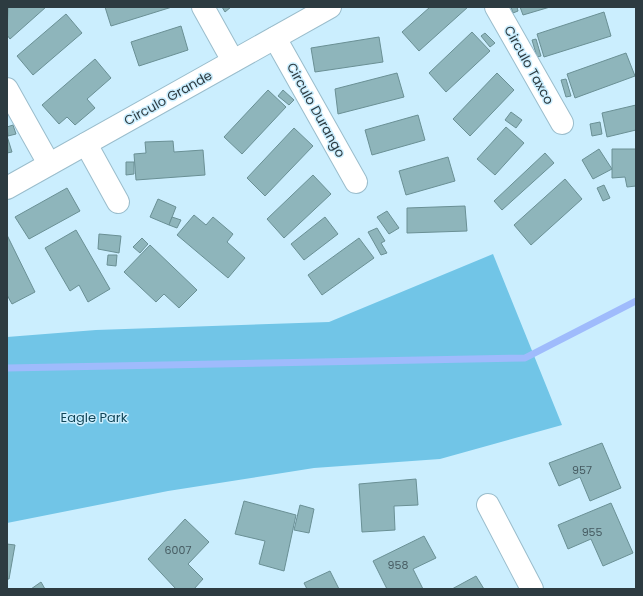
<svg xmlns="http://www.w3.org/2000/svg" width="643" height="596" font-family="Poppins,sans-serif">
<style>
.green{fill:#71c5e7}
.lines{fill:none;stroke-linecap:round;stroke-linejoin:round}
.stream{stroke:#9fbbfc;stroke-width:7}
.building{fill:#8eb5bb;stroke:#6a9095}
.street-casing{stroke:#9abdcc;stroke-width:24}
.street{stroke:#fff;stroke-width:22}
.labels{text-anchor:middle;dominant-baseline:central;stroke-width:3;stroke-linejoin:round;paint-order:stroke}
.number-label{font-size:11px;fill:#455a60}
.street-label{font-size:13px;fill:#2d3b41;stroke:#cbeefe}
.park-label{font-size:13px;fill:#124658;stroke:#cbeefe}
</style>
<rect width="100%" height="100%" fill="#cbeefe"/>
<path class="green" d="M 493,254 L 562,425 L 440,459 L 314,468 L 168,491 L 7,523 L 7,337 L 96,330 L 329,322 Z"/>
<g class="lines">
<path class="stream" d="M 7,368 L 525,358 L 636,301"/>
</g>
<g class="building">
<path d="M 8,7 L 46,7 L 10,39 L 7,35 Z"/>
<path d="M 105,7 L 172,7 L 111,26 Z"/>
<path d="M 222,7 L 231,7 L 225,12 Z"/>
<path d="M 430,7 L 468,7 L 419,51 L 402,32 Z"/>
<path d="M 511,7 L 517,7 L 518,11 L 513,13 Z"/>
<path d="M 520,7 L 550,7 L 523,15 Z"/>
<path d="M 604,12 L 611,36 L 544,57 L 537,34 Z"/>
<path d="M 66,14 L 82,33 L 33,75 L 17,56 Z"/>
<path d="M 181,26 L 188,50 L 139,66 L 131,42 Z"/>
<path d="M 472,32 L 490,51 L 446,92 L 429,73 Z"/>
<path d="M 485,33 L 495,43 L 490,47 L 481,36 Z"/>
<path d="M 379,37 L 383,62 L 315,72 L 311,48 Z"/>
<path d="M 536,39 L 541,56 L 537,57 L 532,40 Z"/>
<path d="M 626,53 L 635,76 L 575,98 L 567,74 Z"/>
<path d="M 95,59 L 111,78 L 87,99 L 95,108 L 75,125 L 67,117 L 59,124 L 42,105 Z"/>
<path d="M 397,73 L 404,97 L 338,114 L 335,89 Z"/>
<path d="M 497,73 L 514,90 L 470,136 L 453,119 Z"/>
<path d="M 566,79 L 571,96 L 566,97 L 561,80 Z"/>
<path d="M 268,90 L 286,107 L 242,154 L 224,137 Z"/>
<path d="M 283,90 L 294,100 L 289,105 L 278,96 Z"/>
<path d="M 636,105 L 636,130 L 607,137 L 602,113 Z"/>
<path d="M 511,112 L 522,120 L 516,128 L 505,120 Z"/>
<path d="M 418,115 L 425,140 L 372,155 L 365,130 Z"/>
<path d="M 600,122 L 602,134 L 592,136 L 590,124 Z"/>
<path d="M 13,125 L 16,134 L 8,136 L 7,127 Z"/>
<path d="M 506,127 L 524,143 L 495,175 L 477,159 Z"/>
<path d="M 294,128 L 313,146 L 265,196 L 247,178 Z"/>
<path d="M 7,136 L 12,152 L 7,153 Z"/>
<path d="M 173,141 L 174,152 L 203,150 L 205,175 L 136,180 L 134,154 L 146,153 L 145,142 Z"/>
<path d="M 599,149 L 612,169 L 593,179 L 582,160 Z"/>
<path d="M 612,149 L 636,149 L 636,186 L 627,187 L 625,177 L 612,178 Z"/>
<path d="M 545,153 L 554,163 L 502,210 L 494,201 Z"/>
<path d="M 448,157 L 455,181 L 406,195 L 399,171 Z"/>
<path d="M 126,162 L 134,162 L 134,174 L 126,175 Z"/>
<path d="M 313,175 L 331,194 L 284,238 L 267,219 Z"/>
<path d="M 565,179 L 582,199 L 531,245 L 514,225 Z"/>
<path d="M 604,185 L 610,198 L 603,201 L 597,188 Z"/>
<path d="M 67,188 L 80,211 L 29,239 L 15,217 Z"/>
<path d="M 158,199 L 176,207 L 169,225 L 150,217 Z"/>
<path d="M 465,206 L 467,231 L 407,233 L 407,208 Z"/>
<path d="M 387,211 L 399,228 L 389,234 L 377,217 Z"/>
<path d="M 194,215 L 206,225 L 213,217 L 233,234 L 227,242 L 245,258 L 228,278 L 177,235 Z"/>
<path d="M 172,217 L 181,220 L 177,228 L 169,225 Z"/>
<path d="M 325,217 L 338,234 L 304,260 L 291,244 Z"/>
<path d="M 377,228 L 385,241 L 381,243 L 387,253 L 381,255 L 368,232 Z"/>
<path d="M 76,230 L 110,289 L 88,302 L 79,285 L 70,291 L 45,248 Z"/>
<path d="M 99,234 L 121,236 L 119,253 L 98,249 Z"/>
<path d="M 7,235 L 35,292 L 12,304 L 7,295 Z"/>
<path d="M 142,238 L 148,244 L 140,253 L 133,247 Z"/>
<path d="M 359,238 L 374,258 L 322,295 L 308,275 Z"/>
<path d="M 150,245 L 197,290 L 179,308 L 164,294 L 156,302 L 124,272 Z"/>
<path d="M 108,255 L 117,255 L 116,266 L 107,265 Z"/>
<path d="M 602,443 L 621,488 L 590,501 L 580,477 L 559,486 L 549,463 Z"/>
<path d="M 416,479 L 418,505 L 394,506 L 395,530 L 362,532 L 359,484 Z"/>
<path d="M 244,501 L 296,515 L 284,571 L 259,564 L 265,541 L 235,534 Z"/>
<path d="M 611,503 L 633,553 L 603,566 L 591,539 L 568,549 L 558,525 Z"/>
<path d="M 300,505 L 314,509 L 309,533 L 294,530 Z"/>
<path d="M 185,519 L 209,542 L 188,564 L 203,579 L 194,589 L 176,589 L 148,559 Z"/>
<path d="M 424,536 L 436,558 L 413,569 L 423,589 L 387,589 L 373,561 Z"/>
<path d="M 7,544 L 15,545 L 9,579 L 7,579 Z"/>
<path d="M 330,571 L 339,589 L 307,589 L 304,583 Z"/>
<path d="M 476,576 L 484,589 L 452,589 Z"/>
<path d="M 41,582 L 45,589 L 31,589 Z"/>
</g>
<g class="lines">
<g class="street-casing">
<g id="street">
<path d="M 203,7 L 233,61"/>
<path d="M 496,7 L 562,123"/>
<path d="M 275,38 L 356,182"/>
<path d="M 7,89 L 49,164"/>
<path d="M 86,144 L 118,202"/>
<path d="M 7,188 L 330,7"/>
<path d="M 488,505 L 532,589"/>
</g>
</g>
<use href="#street" class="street"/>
</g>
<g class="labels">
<g class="number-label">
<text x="582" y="470">957</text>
<text x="592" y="532">955</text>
<text x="178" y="550">6007</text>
<text x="398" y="565">958</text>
</g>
<g class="street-label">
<text transform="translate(529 65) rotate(61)">Circulo Taxco</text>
<text transform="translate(168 98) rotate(-29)">Circulo Grande</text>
<text transform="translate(316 110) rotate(61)">Circulo Durango</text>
</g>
<g class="park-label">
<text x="94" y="417">Eagle Park</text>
</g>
</g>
<rect width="643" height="596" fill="none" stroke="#2d3b41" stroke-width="16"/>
</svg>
